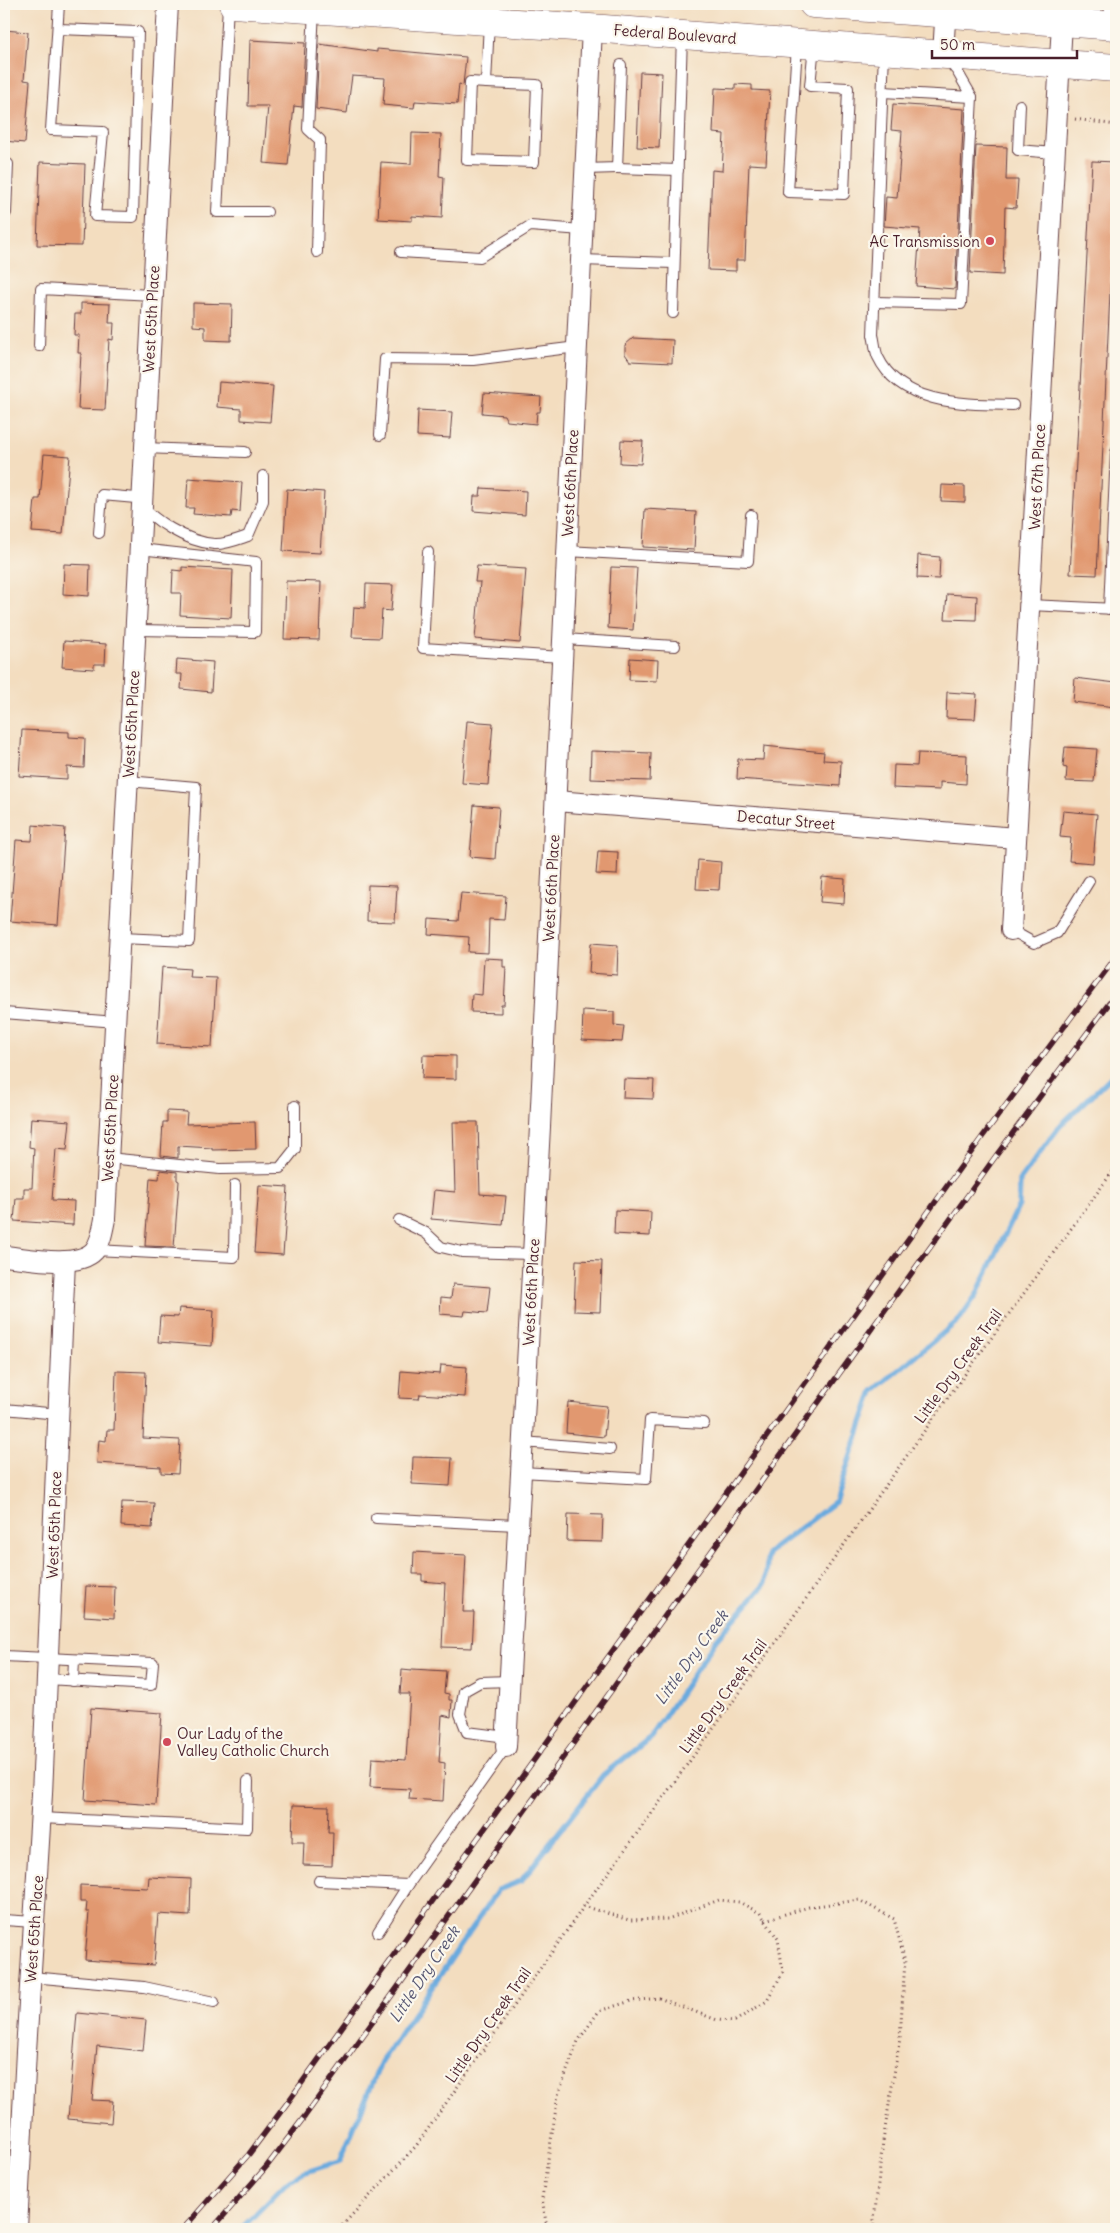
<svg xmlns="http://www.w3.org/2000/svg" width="1120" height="2233" font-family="Delius,sans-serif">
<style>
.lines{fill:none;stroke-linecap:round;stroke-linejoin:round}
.stream{stroke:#6baade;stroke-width:5.5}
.building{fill:#e1986f}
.lane-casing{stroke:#633c41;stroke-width:12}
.street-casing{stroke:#633c41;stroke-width:22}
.primary-casing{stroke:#633c41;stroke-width:29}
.path{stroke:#633c41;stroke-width:3;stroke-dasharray:1 4;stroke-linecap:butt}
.lane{stroke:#fff;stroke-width:10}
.street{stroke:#fff;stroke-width:20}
.primary{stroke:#fff;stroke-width:28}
.rail-casing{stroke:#4a1f2b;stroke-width:5.5}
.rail{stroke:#fbf7ec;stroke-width:4;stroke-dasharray:11;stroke-linecap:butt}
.poi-dot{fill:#d1495b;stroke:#fbf7ec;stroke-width:2}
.labels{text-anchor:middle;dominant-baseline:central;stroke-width:4.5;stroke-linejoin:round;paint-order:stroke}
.street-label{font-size:15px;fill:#4a1f2b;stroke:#fbf7ec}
.poi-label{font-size:15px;fill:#4a1f2b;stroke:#fbf7ec;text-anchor:end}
.water-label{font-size:16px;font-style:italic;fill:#575773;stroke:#fbf7ec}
</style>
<rect width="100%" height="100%" fill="#fbf7ec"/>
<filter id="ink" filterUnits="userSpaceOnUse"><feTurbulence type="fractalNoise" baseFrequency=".02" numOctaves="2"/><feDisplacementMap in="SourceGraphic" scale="10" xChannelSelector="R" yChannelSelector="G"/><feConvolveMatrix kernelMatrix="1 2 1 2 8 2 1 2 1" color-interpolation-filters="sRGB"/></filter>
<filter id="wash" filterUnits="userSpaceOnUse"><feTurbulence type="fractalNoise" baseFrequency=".0096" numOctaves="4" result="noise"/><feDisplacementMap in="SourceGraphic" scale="20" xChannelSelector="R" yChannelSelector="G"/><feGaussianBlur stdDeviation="1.12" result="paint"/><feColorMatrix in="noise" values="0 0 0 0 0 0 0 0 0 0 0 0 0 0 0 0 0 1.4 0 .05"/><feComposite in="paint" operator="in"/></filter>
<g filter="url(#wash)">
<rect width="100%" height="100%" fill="#f3ddbf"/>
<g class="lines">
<path class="stream" d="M 241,2229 L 285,2184 L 303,2173 L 340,2161 L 381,2062 L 498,1890 L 521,1881 L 603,1775 L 651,1737 L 716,1640 L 765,1584 L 768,1553 L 835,1502 L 873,1391 L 959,1320 L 977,1294 L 1019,1205 L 1020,1180 L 1059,1127 L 1116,1072"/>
</g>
<g id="blocks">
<g class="building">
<path d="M 4,30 L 28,32 L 24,80 L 30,81 L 25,143 L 4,141 Z"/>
<path d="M 250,40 L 305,43 L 302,107 L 294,106 L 288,165 L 263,163 L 268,106 L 248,106 Z"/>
<path d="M 319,44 L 377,52 L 377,49 L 466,57 L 463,85 L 459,84 L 457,104 L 415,101 L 414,108 L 383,105 L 385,78 L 352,76 L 347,113 L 316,109 Z"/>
<path d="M 640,72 L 662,73 L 659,148 L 637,147 Z"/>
<path d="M 735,84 L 752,85 L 752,90 L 770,91 L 766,165 L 749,164 L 745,260 L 736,260 L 736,271 L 708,270 L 712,170 L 722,171 L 724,134 L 713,133 L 715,88 L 735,89 Z"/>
<path d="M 893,104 L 964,109 L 955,289 L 916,286 L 920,229 L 884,226 L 886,197 L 897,198 L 902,131 L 891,130 Z"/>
<path d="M 412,133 L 441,134 L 439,176 L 444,177 L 442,218 L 412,216 L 412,221 L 378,219 L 381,162 L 411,164 Z"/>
<path d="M 976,146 L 1007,147 L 1006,180 L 1018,180 L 1016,208 L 1005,207 L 1003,275 L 970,273 Z"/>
<path d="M 1092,161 L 1116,162 L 1097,575 L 1070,574 Z"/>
<path d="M 40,162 L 85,164 L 82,246 L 37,245 Z"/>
<path d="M 81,303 L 110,304 L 109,323 L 114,323 L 113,340 L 109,339 L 105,410 L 78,409 L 81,353 L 78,353 L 79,335 L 74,335 L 75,314 L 81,314 Z"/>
<path d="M 193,303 L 232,304 L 231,341 L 205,340 L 205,327 L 193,326 Z"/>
<path d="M 633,338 L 673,340 L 672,363 L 630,361 L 625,354 L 625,345 Z"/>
<path d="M 219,382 L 273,386 L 270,422 L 241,420 L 241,409 L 217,407 Z"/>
<path d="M 484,393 L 541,397 L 540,412 L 537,412 L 536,424 L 507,421 L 504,415 L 482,413 Z"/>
<path d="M 418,410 L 452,412 L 450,438 L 417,436 Z"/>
<path d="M 621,440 L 643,441 L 641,464 L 620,463 Z"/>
<path d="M 44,454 L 70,456 L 63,534 L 32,532 L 35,499 L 40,499 Z"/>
<path d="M 188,478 L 242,482 L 240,512 L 232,511 L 231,517 L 193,514 L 194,508 L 186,508 Z"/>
<path d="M 942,485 L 965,486 L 965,502 L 941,501 Z"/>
<path d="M 481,488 L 526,491 L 525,515 L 473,511 L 474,496 L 480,496 Z"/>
<path d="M 287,489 L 324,492 L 320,553 L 283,551 Z"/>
<path d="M 645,509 L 696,512 L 694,550 L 643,547 Z"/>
<path d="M 918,555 L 940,557 L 939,579 L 917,578 Z"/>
<path d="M 64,564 L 90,565 L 89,596 L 63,594 Z"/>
<path d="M 477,566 L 526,569 L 520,643 L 475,639 L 480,582 L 475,582 Z"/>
<path d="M 182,567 L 233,570 L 231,618 L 180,615 L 181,593 L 172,593 L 173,570 L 182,571 Z"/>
<path d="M 611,567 L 637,568 L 633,630 L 608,628 Z"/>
<path d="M 286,581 L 321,582 L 319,640 L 284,639 Z"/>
<path d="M 366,584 L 393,585 L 391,611 L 382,610 L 380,638 L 352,637 L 354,607 L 365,608 Z"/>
<path d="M 947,594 L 977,596 L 976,620 L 945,619 Z"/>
<path d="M 64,641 L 106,644 L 105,664 L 94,664 L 94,669 L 62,667 Z"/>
<path d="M 630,658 L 658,660 L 657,681 L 629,680 Z"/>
<path d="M 177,659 L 213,662 L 211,692 L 181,689 L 182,674 L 176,674 Z"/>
<path d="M 1075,678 L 1116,683 L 1115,707 L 1073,702 Z"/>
<path d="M 947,692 L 977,694 L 975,719 L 946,718 Z"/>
<path d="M 467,721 L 493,723 L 488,785 L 462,783 Z"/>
<path d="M 22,730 L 69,732 L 69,737 L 85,738 L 84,768 L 67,767 L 67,779 L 19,776 Z"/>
<path d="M 764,746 L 824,752 L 823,760 L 841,761 L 840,786 L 737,779 L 738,759 L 763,760 Z"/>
<path d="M 1065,747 L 1097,749 L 1094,782 L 1066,781 L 1067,768 L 1063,767 Z"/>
<path d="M 591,751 L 651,753 L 650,781 L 590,779 Z"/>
<path d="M 918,753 L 967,755 L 966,784 L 940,782 L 940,790 L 893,788 L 894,765 L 917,766 Z"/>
<path d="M 474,805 L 499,807 L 495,859 L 470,857 Z"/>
<path d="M 1063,811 L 1097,814 L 1093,863 L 1069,861 L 1071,838 L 1060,837 Z"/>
<path d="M 33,825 L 65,828 L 58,925 L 10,921 L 16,840 L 32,841 Z"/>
<path d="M 598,851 L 618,852 L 617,875 L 596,874 Z"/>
<path d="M 698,860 L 721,862 L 719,890 L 696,889 Z"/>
<path d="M 822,877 L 845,879 L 844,904 L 820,902 Z"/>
<path d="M 368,885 L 397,886 L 395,922 L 367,921 Z"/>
<path d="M 461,893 L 506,896 L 504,920 L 489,919 L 488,953 L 468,952 L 469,937 L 428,934 L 429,919 L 458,921 Z"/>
<path d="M 591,943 L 618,945 L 617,975 L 589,973 Z"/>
<path d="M 484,958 L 503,959 L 503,967 L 506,967 L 504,1005 L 501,1005 L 501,1013 L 471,1012 L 472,994 L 482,995 Z"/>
<path d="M 162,967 L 190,969 L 189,977 L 216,978 L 212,1047 L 157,1044 Z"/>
<path d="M 583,1010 L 614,1012 L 614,1025 L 624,1026 L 622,1042 L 582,1040 Z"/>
<path d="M 423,1055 L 456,1056 L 456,1079 L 422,1078 Z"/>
<path d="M 624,1079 L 654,1080 L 653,1099 L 623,1098 Z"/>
<path d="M 167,1111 L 187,1112 L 186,1124 L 255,1122 L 256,1149 L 212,1150 L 212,1148 L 178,1146 L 178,1158 L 161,1156 L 163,1122 L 167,1122 Z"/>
<path d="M 31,1118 L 70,1121 L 67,1150 L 56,1149 L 52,1200 L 74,1201 L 73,1225 L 14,1221 L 16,1198 L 24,1198 L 24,1188 L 32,1188 L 34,1148 L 29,1147 Z"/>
<path d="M 453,1122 L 478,1122 L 480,1194 L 506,1196 L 503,1225 L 431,1219 L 434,1190 L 455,1192 Z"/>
<path d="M 160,1170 L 177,1172 L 177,1180 L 179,1181 L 174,1247 L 145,1246 L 150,1178 L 159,1179 Z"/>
<path d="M 259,1185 L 288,1187 L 283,1255 L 254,1253 Z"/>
<path d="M 615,1210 L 651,1212 L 650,1236 L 614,1234 Z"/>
<path d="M 576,1260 L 602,1261 L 600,1312 L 574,1311 Z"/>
<path d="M 453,1284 L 490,1287 L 487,1313 L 465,1311 L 464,1316 L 440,1314 L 441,1297 L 451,1298 Z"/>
<path d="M 179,1308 L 214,1310 L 212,1346 L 158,1342 L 160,1316 L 178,1317 Z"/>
<path d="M 441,1365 L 467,1367 L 465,1397 L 420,1394 L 419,1399 L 399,1398 L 401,1371 L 440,1374 Z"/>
<path d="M 116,1371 L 146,1372 L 143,1438 L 180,1440 L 178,1474 L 161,1473 L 161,1467 L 97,1463 L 99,1440 L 106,1441 L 107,1430 L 114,1430 Z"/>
<path d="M 568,1402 L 607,1406 L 604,1437 L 566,1433 Z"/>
<path d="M 413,1457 L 452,1458 L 450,1486 L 412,1484 Z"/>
<path d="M 122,1502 L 154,1503 L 152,1528 L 121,1526 Z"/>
<path d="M 568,1514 L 603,1515 L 602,1542 L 567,1541 Z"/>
<path d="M 414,1552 L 466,1555 L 463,1612 L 474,1612 L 472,1648 L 442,1647 L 445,1583 L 422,1581 L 422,1574 L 413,1574 Z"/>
<path d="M 86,1586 L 115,1587 L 114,1618 L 84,1616 Z"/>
<path d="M 412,1669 L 446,1671 L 444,1693 L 449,1694 L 449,1700 L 452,1700 L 451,1717 L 442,1715 L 439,1762 L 445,1763 L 443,1801 L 409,1799 L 410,1789 L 370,1787 L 372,1758 L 406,1760 L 410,1694 L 400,1694 L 402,1670 L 412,1671 Z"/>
<path d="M 91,1708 L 162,1713 L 156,1805 L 85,1800 Z"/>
<path d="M 293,1805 L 329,1806 L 328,1832 L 333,1832 L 332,1866 L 303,1865 L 304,1842 L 292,1842 Z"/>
<path d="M 149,1877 L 191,1879 L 190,1916 L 158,1914 L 154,1965 L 85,1960 L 89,1912 L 86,1912 L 87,1902 L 80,1902 L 80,1885 L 148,1888 Z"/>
<path d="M 77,2013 L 146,2020 L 143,2051 L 97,2046 L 92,2100 L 113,2101 L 111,2123 L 68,2119 Z"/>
</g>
</g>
</g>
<g filter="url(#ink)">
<use href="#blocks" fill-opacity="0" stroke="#633c41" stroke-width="1"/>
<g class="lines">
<g class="lane-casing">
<g id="lane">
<path d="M 228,5 L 217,212 L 267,212"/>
<path d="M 314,10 L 308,129 L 320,140 L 317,252"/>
<path d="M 1109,24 L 1110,4"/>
<path d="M 58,29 L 138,32 L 133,217 L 95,216 L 103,132 L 51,130 L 59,4"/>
<path d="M 797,45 L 788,192 L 844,194 L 848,88 L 810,86 L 814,45"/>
<path d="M 884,52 L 873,335 C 875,342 875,351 878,357 C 901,406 968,404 1013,405"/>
<path d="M 486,83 L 470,82 L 467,160 L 534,162 L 537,85 L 486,83 L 489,22"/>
<path d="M 883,92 L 972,97"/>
<path d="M 1020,105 L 1018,150 L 1055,153"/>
<path d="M 4,164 L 8,164 L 6,213 L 4,213"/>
<path d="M 617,168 L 678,170"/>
<path d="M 585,169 L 617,168 L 621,65"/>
<path d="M 401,252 L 480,257 L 530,226 L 582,230"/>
<path d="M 581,260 L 674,263"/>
<path d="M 875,302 L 961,304 L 972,97 L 957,71 L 947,59"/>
<path d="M 673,313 L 682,36"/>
<path d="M 39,346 L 41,289 L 152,295"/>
<path d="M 380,435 L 385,359 L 473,360 L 577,347"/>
<path d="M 145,448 L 245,452"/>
<path d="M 99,533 L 102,495 L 136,498 C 150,520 188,542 214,544 C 224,545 239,539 248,536 L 263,501 L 263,476"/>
<path d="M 567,551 L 748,561 L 751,515"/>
<path d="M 428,552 L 423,648 L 562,657"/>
<path d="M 1029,605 L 1116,609"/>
<path d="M 1109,609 L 1116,452"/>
<path d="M 136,630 L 255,632 L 256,562 L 140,549"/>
<path d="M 564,639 L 675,646"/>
<path d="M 1011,930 L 1034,943 L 1057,933 L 1089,881"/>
<path d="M 120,938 L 189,941 L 196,787 L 128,781"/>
<path d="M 4,1013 L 116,1022"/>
<path d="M 108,1158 L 220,1169 L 280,1168 L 295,1149 L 295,1106"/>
<path d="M 399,1220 L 426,1233 L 441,1247 L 462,1252 L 533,1254"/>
<path d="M 95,1250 L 234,1257 L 235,1185"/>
<path d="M 4,1409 L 59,1414"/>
<path d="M 523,1442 L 610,1449"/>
<path d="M 521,1472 L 646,1479 L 650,1420 L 704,1423"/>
<path d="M 376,1518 L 518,1525"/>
<path d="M 4,1656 L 153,1663 L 151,1685 L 47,1679"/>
<path d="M 73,1681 L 74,1660"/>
<path d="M 507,1737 L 467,1732 L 460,1714 L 464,1691 L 480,1682 L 510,1681"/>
<path d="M 41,1818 L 247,1828 L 248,1781"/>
<path d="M 319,1881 L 408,1885 L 506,1747"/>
<path d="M 4,1920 L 34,1922"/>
<path d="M 378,1932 L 408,1885"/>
<path d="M 31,1977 L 144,1987 L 214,2002"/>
</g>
</g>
<g class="street-casing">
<g id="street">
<path d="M 943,55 L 946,4"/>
<path d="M 556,801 L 1016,838"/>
<path d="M 1011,930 L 1062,23"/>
<path d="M 4,1256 C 26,1258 77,1269 94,1251 C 101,1243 103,1229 105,1219 L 168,4"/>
<path d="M 506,1747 L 540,1127 L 592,28"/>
<path d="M 17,2229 L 26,2051 L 42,1794 L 65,1261"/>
</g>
</g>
<g class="primary-casing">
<g id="primary">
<path d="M 233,4 L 604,29 L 1116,68"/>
<path d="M 813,4 L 1116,26"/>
</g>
</g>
<g class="path">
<path d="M 1075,119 L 1116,125"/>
<path d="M 765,1920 L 809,1907 L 859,1900 L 894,1919 L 905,1961 L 900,2038 L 883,2141 L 874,2220 L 875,2229"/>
<path d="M 339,2229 L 416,2146 L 584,1906 L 743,1688 L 944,1403 L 1116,1167"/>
<path d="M 554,2229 L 546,2222 L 542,2198 L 558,2095 L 578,2041 L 599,2011 L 631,2001 L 659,1998 L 717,2020 L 735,2021 L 767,2001 L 783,1972 L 778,1939 L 760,1913 L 739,1902 L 719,1900 L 668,1919 L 629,1920 L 584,1906"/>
</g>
<use href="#lane" class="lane"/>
<use href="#street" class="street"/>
<use href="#primary" class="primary"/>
<g class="rail-casing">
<g id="rail">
<path d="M 183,2229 L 249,2154 L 288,2102 L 980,1140 L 1116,957"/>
<path d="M 212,2229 L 267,2166 L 305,2116 L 998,1153 L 1116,994"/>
</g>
</g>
<use href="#rail" class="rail"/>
</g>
</g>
<g class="poi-dot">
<circle cx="990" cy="241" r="5"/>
<circle cx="167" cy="1742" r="5"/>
</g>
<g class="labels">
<g class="street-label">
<text transform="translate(675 34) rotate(4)">Federal Boulevard</text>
<text transform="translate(151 319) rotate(-87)">West 65th Place</text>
<text transform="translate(1037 477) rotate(-87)">West 67th Place</text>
<text transform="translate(570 483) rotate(-87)">West 66th Place</text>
<text transform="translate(131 724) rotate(-87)">West 65th Place</text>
<text transform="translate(786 820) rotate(5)">Decatur Street</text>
<text transform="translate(551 888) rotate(-87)">West 66th Place</text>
<text transform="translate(110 1128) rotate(-87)">West 65th Place</text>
<text transform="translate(531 1292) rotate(-87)">West 66th Place</text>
<text transform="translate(958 1366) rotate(-54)">Little Dry Creek Trail</text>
<text transform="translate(54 1525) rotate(-88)">West 65th Place</text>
<text transform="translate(723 1696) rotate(-54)">Little Dry Creek Trail</text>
<text transform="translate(34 1929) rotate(-86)">West 65th Place</text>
<text transform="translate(488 2025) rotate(-55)">Little Dry Creek Trail</text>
</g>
<g class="poi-label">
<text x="980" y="241">AC Transmission</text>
<text x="177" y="1733" text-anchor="start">Our Lady of the<tspan x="177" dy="17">Valley Catholic Church</tspan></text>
</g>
<g class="water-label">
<text transform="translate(691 1657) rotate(-54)">Little Dry Creek</text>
<text transform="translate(424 1974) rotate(-56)">Little Dry Creek</text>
</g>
</g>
<rect width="1120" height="2233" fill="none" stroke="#fbf7ec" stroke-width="20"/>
<path d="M932 50v8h145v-8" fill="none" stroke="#4a1f2b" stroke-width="2.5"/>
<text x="940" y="50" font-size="15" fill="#4a1f2b" stroke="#fbf7ec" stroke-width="4" paint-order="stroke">50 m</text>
</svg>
